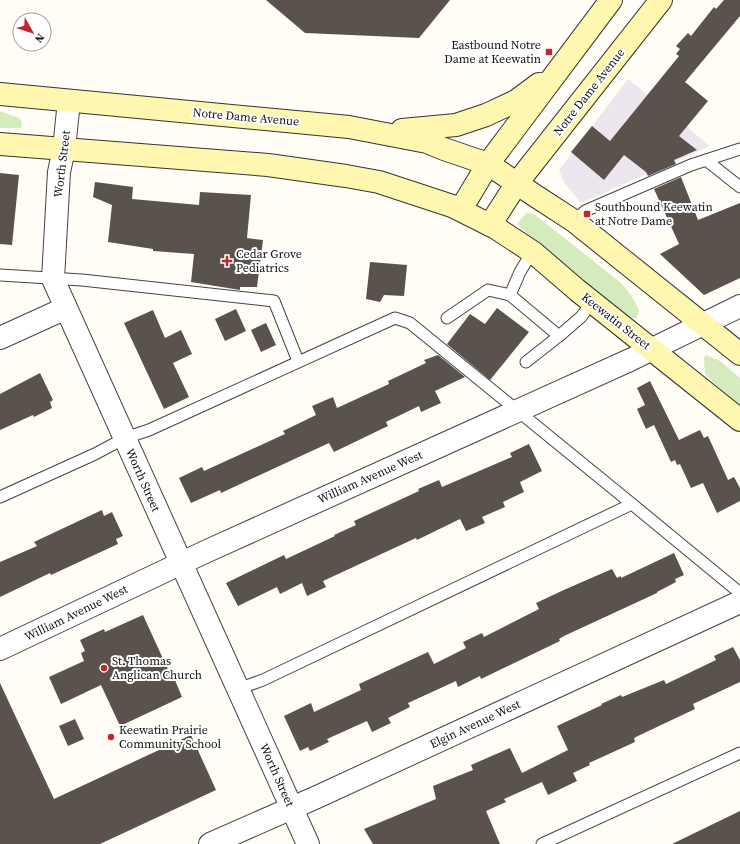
<svg xmlns="http://www.w3.org/2000/svg" width="740" height="844" font-family="'Source Serif 4',serif">
<style>
.industrial{fill:#eee6ef}
.green{fill:#d5ebbd}
.building{fill:#5a524d}
.lines{fill:none;stroke-linecap:round;stroke-linejoin:round}
.lane-casing{stroke:#444;stroke-width:13}
.street-casing{stroke:#444;stroke-width:24}
.secondary-casing{stroke:#333;stroke-width:24}
.lane{stroke:#fff;stroke-width:11}
.street{stroke:#fff;stroke-width:22}
.secondary{stroke:#fff6b0;stroke-width:22}
.poi-dot{fill:#c4262e;stroke:#fff;stroke-width:1.5}
.labels{text-anchor:middle;dominant-baseline:central;stroke-width:4;stroke-linejoin:round;paint-order:stroke}
.poi-label{font-size:12px;fill:#111;stroke:#fff;text-anchor:start}
.street-label{font-size:12px;fill:#111;stroke:#fff}
</style>
<rect width="100%" height="100%" fill="#fffdf5"/>
<path class="industrial" d="M 628,79 L 710,146 L 581,203 L 564,182 L 559,170 Z"/>
<g class="green">
<path d="M 0,111 L 19,118 L 22,122 L 21,128 L 0,128 Z"/>
<path d="M 526,213 L 534,214 L 621,283 L 631,295 L 639,310 L 636,319 L 626,315 L 541,246 L 517,224 Z"/>
<path d="M 706,355 L 720,361 L 740,378 L 740,406 L 717,386 L 705,374 L 704,358 Z"/>
</g>
<g class="building">
<path d="M 266,0 L 450,0 L 419,38 L 305,33 Z"/>
<path d="M 724,0 L 740,0 L 740,16 L 685,82 L 708,101 L 679,136 L 697,150 L 674,160 L 676,164 L 648,176 L 646,172 L 624,155 L 604,180 L 571,152 L 592,126 L 610,141 L 679,56 L 676,54 L 680,49 L 676,46 L 688,33 L 691,36 L 714,7 L 716,9 Z"/>
<path d="M 0,173 L 19,175 L 12,245 L 0,244 Z"/>
<path d="M 681,177 L 698,220 L 740,203 L 740,278 L 704,295 L 660,254 L 679,244 L 654,189 Z"/>
<path d="M 95,182 L 133,187 L 132,199 L 199,205 L 200,192 L 251,195 L 247,238 L 263,240 L 257,287 L 240,287 L 240,290 L 191,282 L 194,254 L 153,251 L 153,249 L 108,242 L 112,205 L 93,197 Z"/>
<path d="M 370,262 L 407,265 L 404,296 L 384,295 L 380,302 L 366,299 Z"/>
<path d="M 497,308 L 529,332 L 490,380 L 447,344 L 470,314 L 485,324 Z"/>
<path d="M 236,309 L 246,331 L 225,341 L 215,319 Z"/>
<path d="M 153,310 L 165,338 L 181,330 L 192,354 L 173,363 L 189,397 L 164,409 L 124,323 Z"/>
<path d="M 266,323 L 276,345 L 261,352 L 251,330 Z"/>
<path d="M 438,355 L 465,377 L 435,391 L 441,403 L 421,412 L 419,406 L 386,422 L 388,426 L 334,452 L 329,443 L 221,493 L 220,490 L 191,503 L 179,478 L 202,467 L 204,471 L 285,434 L 283,431 L 316,415 L 312,406 L 333,397 L 337,408 L 389,384 L 388,381 L 426,363 L 424,360 Z"/>
<path d="M 40,373 L 53,400 L 50,402 L 52,408 L 34,417 L 33,415 L 0,430 L 0,394 Z"/>
<path d="M 650,381 L 679,440 L 700,430 L 704,438 L 708,436 L 728,480 L 734,477 L 740,488 L 740,501 L 717,513 L 703,483 L 691,488 L 680,464 L 677,465 L 675,460 L 671,462 L 654,425 L 646,429 L 637,409 L 645,405 L 637,388 Z"/>
<path d="M 529,444 L 542,471 L 520,482 L 524,492 L 503,502 L 505,507 L 482,517 L 485,523 L 466,531 L 460,519 L 417,540 L 416,538 L 323,581 L 326,587 L 307,596 L 302,583 L 280,594 L 277,587 L 238,606 L 226,583 L 284,555 L 286,559 L 335,536 L 334,535 L 356,525 L 354,521 L 419,491 L 418,489 L 439,480 L 442,487 L 512,457 L 510,453 Z"/>
<path d="M 102,510 L 104,516 L 112,512 L 123,536 L 116,539 L 118,544 L 51,575 L 50,573 L 0,597 L 0,562 L 37,546 L 34,542 Z"/>
<path d="M 674,553 L 684,575 L 675,579 L 676,582 L 657,592 L 657,593 L 564,636 L 559,639 L 560,641 L 481,679 L 480,676 L 458,687 L 456,681 L 408,703 L 410,707 L 388,718 L 391,723 L 372,732 L 367,721 L 327,739 L 329,742 L 310,751 L 308,747 L 300,751 L 284,716 L 311,703 L 314,712 L 361,690 L 359,684 L 428,652 L 434,664 L 466,648 L 463,642 L 482,633 L 484,637 L 539,609 L 536,603 L 566,589 L 612,569 L 617,578 L 621,576 L 621,578 Z"/>
<path d="M 143,615 L 170,674 L 172,673 L 182,697 L 120,726 L 101,685 L 61,704 L 49,677 L 84,661 L 81,653 L 85,651 L 80,640 L 104,629 L 105,632 Z"/>
<path d="M 733,647 L 740,660 L 740,682 L 693,704 L 695,709 L 640,735 L 634,738 L 635,742 L 589,763 L 590,765 L 573,773 L 577,781 L 548,795 L 542,782 L 504,799 L 506,802 L 486,811 L 500,844 L 373,844 L 364,829 L 436,799 L 433,786 L 473,770 L 471,765 L 510,748 L 522,773 L 568,750 L 557,726 L 602,705 L 601,704 L 621,695 L 622,697 L 664,680 L 666,684 L 716,660 L 714,656 Z"/>
<path d="M 0,683 L 54,799 L 191,735 L 216,790 L 100,844 L 0,844 Z"/>
<path d="M 75,719 L 84,739 L 68,746 L 59,726 Z"/>
<path d="M 740,811 L 740,844 L 672,844 Z"/>
</g>
<g class="lines">
<g class="lane-casing">
<g id="lane">
<path d="M 706,160 L 740,187"/>
<path d="M 574,221 L 585,211 L 691,165 L 740,149"/>
<path d="M 532,252 L 520,272 L 510,295 L 559,336 L 581,317 L 592,302"/>
<path d="M 0,275 L 82,280 L 274,301 L 298,361"/>
<path d="M 447,318 L 488,290 L 510,295"/>
<path d="M 526,362 L 559,336"/>
<path d="M 0,497 L 95,454 L 125,438 L 149,430 L 395,318 L 410,323 L 632,504"/>
<path d="M 238,689 L 263,680 L 632,504 L 740,593"/>
<path d="M 542,844 L 740,753"/>
</g>
</g>
<g class="street-casing">
<g id="street">
<path d="M 69,101 L 64,149 L 59,172 L 53,279 L 308,844"/>
<path d="M 0,338 L 66,308"/>
<path d="M 0,649 L 205,552 L 630,360 L 740,306"/>
<path d="M 210,844 L 317,797 L 740,602"/>
</g>
</g>
<g class="secondary-casing">
<g id="secondary">
<path d="M 0,94 L 349,127 L 427,142 L 444,149 L 488,164 L 534,195 L 574,221 L 740,354"/>
<path d="M 402,130 L 456,125 L 486,115 L 516,101 L 539,84"/>
<path d="M 0,144 L 268,165 L 346,176 L 379,182 L 452,206 L 496,228 L 534,253 L 577,290 L 740,420"/>
<path d="M 461,209 L 488,164 L 611,0"/>
<path d="M 490,225 L 517,183 L 661,0"/>
</g>
</g>
<use href="#lane" class="lane"/>
<use href="#street" class="street"/>
<use href="#secondary" class="secondary"/>
</g>
<g class="poi-dot">
<rect x="545" y="48" width="8" height="8" rx="2"/>
<rect x="583" y="210" width="8" height="8" rx="2"/>
<path d="M225 255h4v4h4v4h-4v4h-4v-4h-4v-4h4z"/>
<circle cx="104" cy="668" r="4"/>
<circle cx="111" cy="737" r="4"/>
</g>
<g class="labels">
<g class="poi-label">
<text x="541" y="45" text-anchor="end">Eastbound Notre<tspan x="541" dy="14">Dame at Keewatin</tspan></text>
<text x="595" y="207">Southbound Keewatin<tspan x="595" dy="14">at Notre Dame</tspan></text>
<text x="236" y="254">Cedar Grove<tspan x="236" dy="14">Pediatrics</tspan></text>
<text x="112" y="661">St. Thomas<tspan x="112" dy="14">Anglican Church</tspan></text>
<text x="119" y="730">Keewatin Prairie<tspan x="119" dy="14">Community School</tspan></text>
</g>
<g class="street-label">
<text transform="translate(589 92) rotate(-52)">Notre Dame Avenue</text>
<text transform="translate(246 117) rotate(5)">Notre Dame Avenue</text>
<text transform="translate(62 164) rotate(-83)">Worth Street</text>
<text transform="translate(616 321) rotate(38)">Keewatin Street</text>
<text transform="translate(370 477) rotate(-24)">William Avenue West</text>
<text transform="translate(143 480) rotate(66)">Worth Street</text>
<text transform="translate(76 613) rotate(-26)">William Avenue West</text>
<text transform="translate(475 724) rotate(-25)">Elgin Avenue West</text>
<text transform="translate(277 775) rotate(66)">Worth Street</text>
</g>
</g>
<g transform="translate(32 32) rotate(129)"><circle r="19" fill="#ffffff" stroke="#a0a0a0"/>
<path d="M0-3L7 15L0 10L-7 15Z" fill="#c4262e"/>
<text y="-6" font-size="11" font-weight="bold" text-anchor="middle" fill="#111111">N</text>
</g>
</svg>
